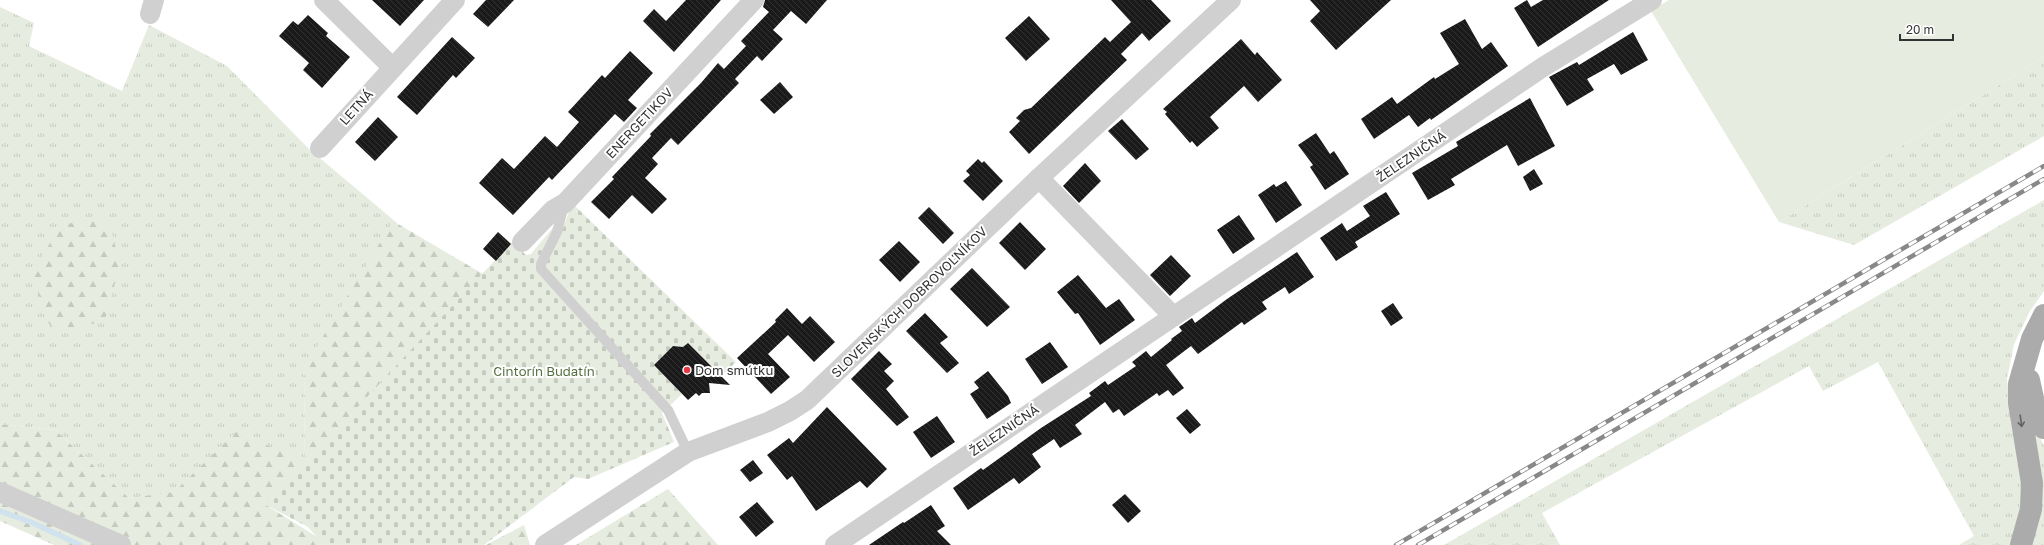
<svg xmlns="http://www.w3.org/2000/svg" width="2044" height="545" font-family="'Golos Text',sans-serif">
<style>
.grass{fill:url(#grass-tufts)}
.forest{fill:url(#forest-firs)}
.cemetery{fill:url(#cemetery-stones)}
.garden{fill:#e6ecdf}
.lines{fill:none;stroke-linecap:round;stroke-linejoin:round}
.stream{stroke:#cfe2ee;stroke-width:5.5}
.building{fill:url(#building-back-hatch)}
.service{stroke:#d0d0d0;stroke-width:10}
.minor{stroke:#d0d0d0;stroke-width:20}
.primary{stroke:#ababab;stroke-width:22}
.rail-casing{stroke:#888;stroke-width:4.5}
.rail{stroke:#fff;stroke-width:3;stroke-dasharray:9;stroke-linecap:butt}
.oneway{stroke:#636363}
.poi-dot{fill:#e63946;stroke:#fff;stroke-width:1.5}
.labels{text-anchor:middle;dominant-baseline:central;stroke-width:4;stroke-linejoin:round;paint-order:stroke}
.street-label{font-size:13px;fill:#333;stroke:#fff}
.poi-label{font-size:13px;fill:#333;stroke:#fff;text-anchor:start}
.park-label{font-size:13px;fill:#56703f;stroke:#fff}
</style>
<defs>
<pattern id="grass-tufts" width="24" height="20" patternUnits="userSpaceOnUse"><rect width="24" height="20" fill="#e6ecdf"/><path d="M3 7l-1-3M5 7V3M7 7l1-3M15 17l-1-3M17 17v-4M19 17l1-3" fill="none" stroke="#c6cbc0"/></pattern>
<pattern id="forest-firs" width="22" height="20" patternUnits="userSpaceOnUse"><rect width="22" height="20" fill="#e6ecdf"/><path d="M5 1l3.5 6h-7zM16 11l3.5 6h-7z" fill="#c6cbc0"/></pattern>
<pattern id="cemetery-stones" width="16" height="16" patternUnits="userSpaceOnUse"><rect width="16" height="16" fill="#e6ecdf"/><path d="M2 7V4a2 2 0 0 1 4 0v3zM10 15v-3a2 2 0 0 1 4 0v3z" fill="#c6cbc0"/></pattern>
<pattern id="building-back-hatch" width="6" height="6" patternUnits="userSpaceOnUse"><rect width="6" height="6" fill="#1a1a1a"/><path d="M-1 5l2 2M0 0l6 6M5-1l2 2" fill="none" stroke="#333"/></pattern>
</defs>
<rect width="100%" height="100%" fill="#fff"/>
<g class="grass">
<path d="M 0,7 L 34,23 L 29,46 L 122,91 L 149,25 L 227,66 L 309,149 L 397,223 L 304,368 L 305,464 L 237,431 L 174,493 L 129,498 L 55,430 L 0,424 Z"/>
<path d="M 2044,57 L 2044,136 L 1854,245 L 1779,222 Z"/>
<path d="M 2044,200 L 2044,291 L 2030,311 L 2014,344 L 2007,379 L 2012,427 L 2022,482 L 2022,506 L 2011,545 L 1959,545 L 1974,536 L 1878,362 L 1823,391 L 1809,366 L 1542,513 L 1560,545 L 1444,545 Z"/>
<path d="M 2035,429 L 2044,445 L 2044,545 L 2032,545 C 2044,505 2040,471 2031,431 Z"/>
</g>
<g class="forest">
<path d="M 108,217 L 120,265 L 105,320 L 63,333 L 49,324 L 32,275 L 60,225 Z"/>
<path d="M 393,221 L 483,274 L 266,505 L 330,545 L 54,545 L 0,521 L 0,424 L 55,430 L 129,498 L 174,492 L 237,431 L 305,463 L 304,368 Z"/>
<path d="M 668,489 L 718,545 L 576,545 Z"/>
<path d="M 524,525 L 530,545 L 486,545 Z"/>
</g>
<path class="cemetery" d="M 575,206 L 736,362 L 721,376 L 688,343 L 683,347 L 672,346 L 671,353 L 666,353 L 654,365 L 682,394 L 662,413 L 674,442 L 588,479 L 574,477 L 484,545 L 324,545 L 308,527 L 266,505 L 512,242 L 526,255 L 531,254 L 555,225 L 563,228 L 569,212 Z"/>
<path class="garden" d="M 1669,0 L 2044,0 L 2044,57 L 1779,222 L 1651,11 Z"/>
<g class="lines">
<path class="stream" d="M 0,511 L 33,523 L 80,545"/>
</g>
<g class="building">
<path d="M 372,0 L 424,0 L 400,26 Z"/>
<path d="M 486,0 L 514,0 L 488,27 L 473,14 Z"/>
<path d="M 686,0 L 721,0 L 674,52 L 643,21 L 654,9 L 666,21 Z"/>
<path d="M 765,0 L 827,0 L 806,24 L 791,11 L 773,30 L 783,39 L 762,61 L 757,56 L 735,79 L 739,83 L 678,145 L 671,138 L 652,158 L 658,164 L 645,178 L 667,199 L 652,214 L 632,195 L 609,219 L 591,202 L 614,179 L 612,177 L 651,136 L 650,134 L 701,83 L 718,63 L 724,69 L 746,46 L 741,41 L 769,12 L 763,7 Z"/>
<path d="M 1111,0 L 1151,0 L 1171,21 L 1149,41 L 1142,33 L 1121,54 L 1127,60 L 1029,154 L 1009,132 L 1020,121 L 1016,118 L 1024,110 L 1031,108 L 1105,37 L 1110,42 L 1131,22 Z"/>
<path d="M 1310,0 L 1391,0 L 1336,50 L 1310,21 L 1320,11 Z"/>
<path d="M 1527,0 L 1531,7 L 1543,0 L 1609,0 L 1538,47 L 1514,8 Z"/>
<path d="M 308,15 L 328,33 L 326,36 L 350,57 L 322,88 L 303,70 L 309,63 L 279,36 L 293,21 L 298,25 Z"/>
<path d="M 1029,16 L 1050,39 L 1026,61 L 1005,38 Z"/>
<path d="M 1465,19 L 1482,49 L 1491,42 L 1508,66 L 1431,120 L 1430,118 L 1418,127 L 1409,115 L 1374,139 L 1361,119 L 1392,97 L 1397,104 L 1434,77 L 1435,79 L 1459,64 L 1440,33 Z"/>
<path d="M 1633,32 L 1648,60 L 1621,75 L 1614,64 L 1587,79 L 1594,90 L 1567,106 L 1549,77 L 1577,62 L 1579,65 Z"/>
<path d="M 452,37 L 475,58 L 456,78 L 453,75 L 417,115 L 397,97 Z"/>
<path d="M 1241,39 L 1255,55 L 1257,52 L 1282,80 L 1258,102 L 1244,86 L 1210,117 L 1219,128 L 1197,147 L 1192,141 L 1190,143 L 1165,114 L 1167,112 L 1163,109 Z"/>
<path d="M 630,51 L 653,73 L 628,100 L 637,108 L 624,122 L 615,114 L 552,180 L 549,177 L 513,215 L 479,183 L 502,158 L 514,169 L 545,136 L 557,147 L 579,122 L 568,112 L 602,75 L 605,78 Z"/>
<path d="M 780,82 L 793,97 L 774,114 L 760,100 Z"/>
<path d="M 1530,98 L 1555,146 L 1518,166 L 1507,145 L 1451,179 L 1455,185 L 1428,200 L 1412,173 L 1458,146 L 1456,142 Z"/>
<path d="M 378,117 L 398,137 L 375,161 L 355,142 Z"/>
<path d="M 1122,119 L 1149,149 L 1136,160 L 1108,131 Z"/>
<path d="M 1316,133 L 1330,154 L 1334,151 L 1349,174 L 1325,190 L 1310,167 L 1313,165 L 1298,145 Z"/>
<path d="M 978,159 L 982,163 L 984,161 L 1003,181 L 983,201 L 963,181 L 970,175 L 966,171 Z"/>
<path d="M 1085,163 L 1101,181 L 1079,203 L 1063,186 Z"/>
<path d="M 1534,169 L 1543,184 L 1530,191 L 1523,177 Z"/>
<path d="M 1286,181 L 1302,205 L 1276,223 L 1258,195 L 1274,184 L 1276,187 Z"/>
<path d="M 1386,192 L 1400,214 L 1355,242 L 1358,247 L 1336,261 L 1320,238 L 1342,223 L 1347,231 L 1370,216 L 1363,206 Z"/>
<path d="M 929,207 L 954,233 L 943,244 L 918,218 Z"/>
<path d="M 1239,215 L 1255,239 L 1233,254 L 1217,230 Z"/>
<path d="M 1020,222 L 1046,249 L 1025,270 L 999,243 Z"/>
<path d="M 498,232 L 511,244 L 496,261 L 483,249 Z"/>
<path d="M 899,241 L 920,262 L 900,282 L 879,260 Z"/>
<path d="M 1297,252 L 1314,277 L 1289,294 L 1285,287 L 1262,302 L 1267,309 L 1244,325 L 1242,322 L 1198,354 L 1191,346 L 1166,365 L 1184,388 L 1173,396 L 1168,390 L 1159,396 L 1157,393 L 1124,416 L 1119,409 L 1113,413 L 1105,402 L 1075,425 L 1082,434 L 1060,448 L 1054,439 L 1032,454 L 1041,467 L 1019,484 L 1014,478 L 968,510 L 953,488 L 981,468 L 983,470 L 1041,428 L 1091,396 L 1089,393 L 1105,381 L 1108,385 L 1136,366 L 1132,362 L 1146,351 L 1151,357 L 1172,340 L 1171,339 L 1182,331 L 1179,327 L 1192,318 L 1195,323 L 1227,299 Z"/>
<path d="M 1171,255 L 1191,276 L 1170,296 L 1150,275 Z"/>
<path d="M 972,268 L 1010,307 L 987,327 L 950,289 Z"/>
<path d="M 1078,275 L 1106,308 L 1119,299 L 1135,320 L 1100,345 L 1078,313 L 1075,314 L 1057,292 Z"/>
<path d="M 1393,303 L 1403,318 L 1391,326 L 1381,311 Z"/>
<path d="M 787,308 L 802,324 L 810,316 L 835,342 L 814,362 L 788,335 L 768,354 L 790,377 L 771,394 L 737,358 L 776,322 L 775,320 Z"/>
<path d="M 925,313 L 948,337 L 940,343 L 959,363 L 947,373 L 906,331 Z"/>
<path d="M 1050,342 L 1068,367 L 1042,384 L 1025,359 Z"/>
<path d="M 688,343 L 730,385 L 709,383 L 710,393 L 702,393 L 699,396 L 696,393 L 688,400 L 654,365 L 673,346 L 683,347 Z"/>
<path d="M 879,351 L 892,364 L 884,371 L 894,381 L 886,389 L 909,417 L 897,426 L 851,379 Z"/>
<path d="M 988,371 L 1008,396 L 1011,403 L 987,419 L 970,394 L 979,388 L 974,382 Z"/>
<path d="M 827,407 L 887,469 L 867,488 L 860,481 L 816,511 L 792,476 L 787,480 L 767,455 L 789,438 L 793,443 Z"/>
<path d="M 1187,409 L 1201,425 L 1190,434 L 1176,418 Z"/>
<path d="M 937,416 L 955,442 L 931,458 L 913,432 Z"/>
<path d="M 753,460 L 763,473 L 750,482 L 740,470 Z"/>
<path d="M 1125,494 L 1141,511 L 1128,523 L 1112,505 Z"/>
<path d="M 757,502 L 774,522 L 756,537 L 739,517 Z"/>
<path d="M 931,505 L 945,526 L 937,531 L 951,545 L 869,545 L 903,522 L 904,523 Z"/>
</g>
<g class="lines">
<path class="service" d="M 564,205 L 557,232 L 541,264 L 541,269 L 668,410 L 688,452"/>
<g class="minor">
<path d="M 324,0 L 392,67"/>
<path d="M 150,14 L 154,0"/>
<path d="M 320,148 L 455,0"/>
<path d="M 1039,178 L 1173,316"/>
<path d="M 522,242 L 553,210 L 565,203 L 754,0"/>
<path d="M 0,492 L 121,545"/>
<path d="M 545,545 L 688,452 L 768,422 L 790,411 L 807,400 L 1039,178 L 1231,0"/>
<path d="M 835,545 L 1543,67 L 1652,0"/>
</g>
<g class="primary">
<path d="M 2029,380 L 2036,412 L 2044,428"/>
<path d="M 2021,545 L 2031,509 L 2032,483 L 2019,403 L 2019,384 L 2032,339 L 2044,315"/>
</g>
<g class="rail-casing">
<g id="rail">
<path d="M 1396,545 L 2044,166"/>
<path d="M 1418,545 L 2044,179"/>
</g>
</g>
<use href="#rail" class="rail"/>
</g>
<defs><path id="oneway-shaft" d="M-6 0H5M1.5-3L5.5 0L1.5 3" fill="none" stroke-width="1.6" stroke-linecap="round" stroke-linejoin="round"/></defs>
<use class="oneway" href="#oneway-shaft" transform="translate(2021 421) rotate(82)"/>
<circle class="poi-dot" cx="687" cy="370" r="4"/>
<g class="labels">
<g class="street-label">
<text transform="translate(356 107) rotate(-48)">LETNÁ</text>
<text transform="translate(639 123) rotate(-47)">ENERGETIKOV</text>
<text transform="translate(1411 156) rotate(-34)">ŽELEZNIČNÁ</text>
<text transform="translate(909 302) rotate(-44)">SLOVENSKÝCH DOBROVOĽNÍKOV</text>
<text transform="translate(1004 430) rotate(-34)">ŽELEZNIČNÁ</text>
</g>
<g class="poi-label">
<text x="695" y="370">Dom smútku</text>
</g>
<g class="park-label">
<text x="544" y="371">Cintorín Budatín</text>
</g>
</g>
<path d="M1900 34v6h53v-6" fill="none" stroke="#333333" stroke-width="2"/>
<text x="1906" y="34" font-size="12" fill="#333333" stroke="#ffffff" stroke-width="3" paint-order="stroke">20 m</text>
</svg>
